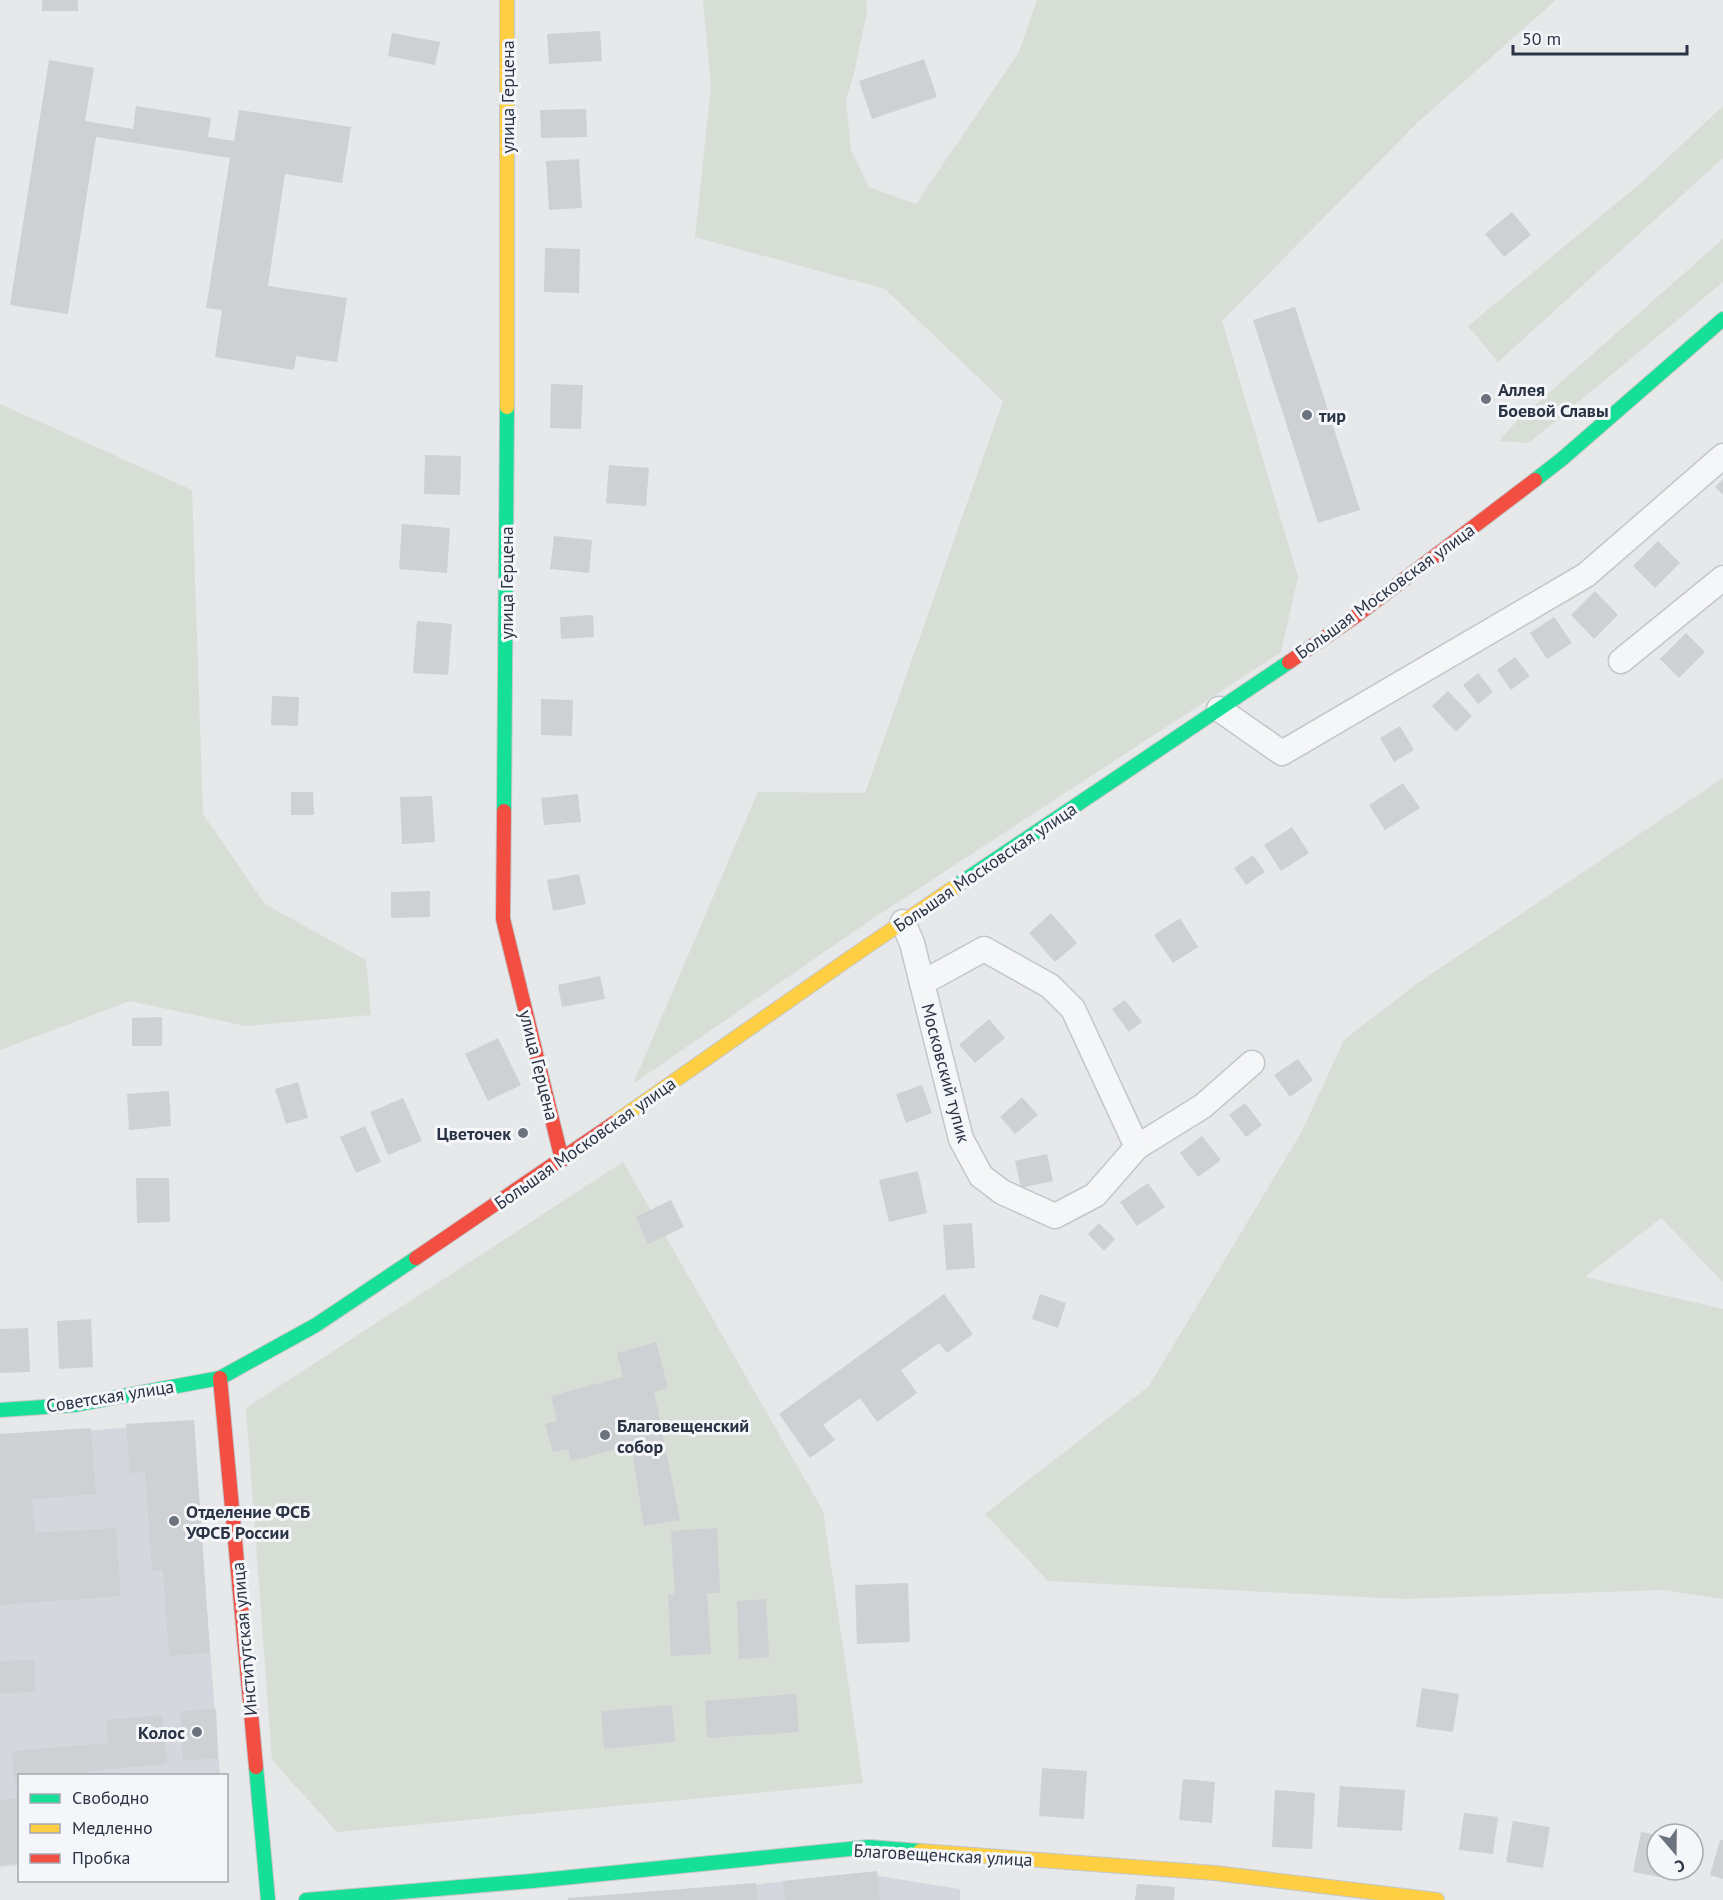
<svg xmlns="http://www.w3.org/2000/svg" width="1723" height="1900" font-family="'PT Sans',sans-serif">
<style>
.built{fill:#d4d7dd}
.green{fill:#d6ded6}
.building{fill:#ced0d3}
.lines{fill:none;stroke-linecap:round;stroke-linejoin:round}
.street-casing{stroke:#c4c6c8;stroke-width:27}
.fast-casing{stroke:#c4c6c8;stroke-width:16}
.slow-casing{stroke:#c4c6c8;stroke-width:16}
.jam-casing{stroke:#c4c6c8;stroke-width:16}
.street{stroke:#f5f6f7;stroke-width:24}
.fast{stroke:#16e098;stroke-width:14}
.slow{stroke:#ffcf43;stroke-width:14}
.jam{stroke:#f24e42;stroke-width:14}
.poi-dot{fill:#6c737f;stroke:#f4f6f9;stroke-width:2}
.labels{text-anchor:middle;dominant-baseline:central;stroke-width:6;stroke-linejoin:round;paint-order:stroke}
.street-label{font-size:18px;fill:#2b3445;stroke:#f4f6f9}
.poi-label{font-size:18px;font-weight:bold;fill:#2b3445;stroke:#f4f6f9;text-anchor:start}
</style>
<rect width="100%" height="100%" fill="#e6e8ea"/>
<g class="built">
<path d="M 192,1422 L 220,1775 L 20,1776 L 19,1865 L 0,1867 L 0,1438 Z"/>
<path d="M 859,1873 L 960,1889 L 960,1900 L 618,1900 Z"/>
</g>
<g class="green">
<path d="M 703,0 L 866,0 L 867,12 L 854,73 L 846,100 L 851,150 L 869,187 L 916,204 L 1019,52 L 1037,0 L 1556,0 L 1417,123 L 1222,321 L 1298,577 L 1281,652 L 869,921 L 633,1084 L 758,792 L 865,793 L 1003,401 L 885,289 L 695,237 L 711,87 Z"/>
<path d="M 1723,106 L 1723,158 L 1498,362 L 1468,326 L 1642,182 Z"/>
<path d="M 1723,239 L 1723,282 L 1529,443 L 1499,441 L 1517,421 Z"/>
<path d="M 0,404 L 192,490 L 203,814 L 265,904 L 366,960 L 371,1015 L 246,1026 L 130,1001 L 0,1050 Z"/>
<path d="M 1723,778 L 1723,1282 L 1661,1218 L 1585,1277 L 1723,1309 L 1723,1599 L 1663,1590 L 1405,1599 L 1048,1581 L 985,1514 L 1149,1386 L 1301,1133 L 1344,1040 L 1415,985 Z"/>
<path d="M 623,1162 L 823,1511 L 863,1783 L 337,1832 L 272,1760 L 246,1408 Z"/>
</g>
<g class="building">
<rect x="42" y="0" width="36" height="11"/>
<path d="M 600,31 L 602,61 L 549,64 L 547,34 Z"/>
<path d="M 392,33 L 440,42 L 435,65 L 388,56 Z"/>
<path d="M 924,59 L 937,97 L 872,119 L 859,81 Z"/>
<path d="M 49,60 L 94,68 L 85,121 L 133,129 L 136,106 L 211,118 L 208,137 L 234,141 L 239,110 L 351,127 L 342,183 L 285,174 L 268,286 L 347,298 L 337,362 L 296,356 L 294,370 L 215,357 L 222,310 L 206,308 L 230,158 L 96,137 L 68,314 L 10,305 Z"/>
<path d="M 586,109 L 587,137 L 541,138 L 540,110 Z"/>
<path d="M 579,159 L 582,208 L 549,210 L 546,161 Z"/>
<path d="M 1512,212 L 1531,235 L 1504,257 L 1485,234 Z"/>
<path d="M 545,248 L 580,249 L 579,293 L 544,292 Z"/>
<path d="M 1295,307 L 1360,510 L 1318,523 L 1253,320 Z"/>
<path d="M 551,384 L 583,385 L 581,429 L 550,428 Z"/>
<path d="M 425,455 L 461,456 L 460,495 L 424,494 Z"/>
<path d="M 609,465 L 649,468 L 646,506 L 606,503 Z"/>
<path d="M 1723,479 L 1723,495 L 1715,487 Z"/>
<path d="M 402,524 L 450,528 L 447,573 L 399,569 Z"/>
<path d="M 554,536 L 592,540 L 589,573 L 550,569 Z"/>
<path d="M 1658,541 L 1680,563 L 1655,588 L 1633,566 Z"/>
<path d="M 1595,591 L 1618,615 L 1594,639 L 1571,615 Z"/>
<path d="M 593,615 L 594,637 L 561,639 L 560,617 Z"/>
<path d="M 1554,617 L 1572,643 L 1547,659 L 1530,633 Z"/>
<path d="M 417,621 L 452,624 L 448,675 L 413,673 Z"/>
<path d="M 1686,633 L 1705,652 L 1679,678 L 1660,659 Z"/>
<path d="M 1515,657 L 1530,676 L 1511,690 L 1497,670 Z"/>
<path d="M 1478,673 L 1493,692 L 1478,704 L 1463,685 Z"/>
<path d="M 1448,691 L 1472,716 L 1456,732 L 1432,706 Z"/>
<path d="M 272,696 L 299,697 L 298,726 L 271,725 Z"/>
<path d="M 541,699 L 573,700 L 572,736 L 541,735 Z"/>
<path d="M 1400,726 L 1414,750 L 1394,762 L 1380,738 Z"/>
<path d="M 1403,783 L 1420,808 L 1385,830 L 1369,805 Z"/>
<path d="M 291,792 L 313,792 L 314,815 L 291,815 Z"/>
<path d="M 578,794 L 581,822 L 544,825 L 541,798 Z"/>
<path d="M 432,796 L 435,842 L 402,844 L 400,797 Z"/>
<path d="M 1292,827 L 1309,853 L 1281,871 L 1264,845 Z"/>
<path d="M 1253,855 L 1265,872 L 1246,885 L 1234,868 Z"/>
<path d="M 579,874 L 586,904 L 553,911 L 547,880 Z"/>
<path d="M 430,891 L 430,917 L 391,918 L 391,892 Z"/>
<path d="M 1051,913 L 1077,943 L 1055,962 L 1029,933 Z"/>
<path d="M 1180,918 L 1198,947 L 1173,963 L 1154,935 Z"/>
<path d="M 600,976 L 605,999 L 562,1007 L 558,985 Z"/>
<path d="M 1125,1000 L 1142,1022 L 1129,1032 L 1112,1009 Z"/>
<path d="M 162,1017 L 162,1046 L 132,1046 L 132,1018 Z"/>
<path d="M 989,1019 L 1005,1038 L 975,1063 L 959,1045 Z"/>
<path d="M 498,1038 L 521,1085 L 488,1101 L 465,1054 Z"/>
<path d="M 1298,1059 L 1313,1080 L 1290,1097 L 1274,1075 Z"/>
<path d="M 298,1082 L 308,1118 L 286,1124 L 275,1089 Z"/>
<path d="M 922,1085 L 932,1113 L 906,1123 L 896,1094 Z"/>
<path d="M 169,1091 L 171,1126 L 129,1130 L 127,1094 Z"/>
<path d="M 1022,1097 L 1038,1115 L 1015,1134 L 1000,1117 Z"/>
<path d="M 403,1098 L 422,1141 L 388,1155 L 370,1112 Z"/>
<path d="M 1245,1103 L 1262,1125 L 1246,1137 L 1229,1115 Z"/>
<path d="M 365,1126 L 381,1162 L 356,1173 L 340,1137 Z"/>
<path d="M 1202,1136 L 1221,1160 L 1198,1177 L 1180,1153 Z"/>
<path d="M 1047,1154 L 1053,1181 L 1021,1188 L 1015,1161 Z"/>
<path d="M 918,1171 L 927,1213 L 889,1222 L 879,1180 Z"/>
<path d="M 136,1178 L 169,1178 L 170,1222 L 137,1223 Z"/>
<path d="M 1148,1183 L 1165,1207 L 1137,1226 L 1120,1202 Z"/>
<path d="M 671,1200 L 684,1227 L 648,1244 L 636,1217 Z"/>
<path d="M 972,1223 L 975,1268 L 946,1270 L 943,1225 Z"/>
<path d="M 1099,1223 L 1115,1239 L 1104,1251 L 1088,1234 Z"/>
<path d="M 944,1294 L 973,1334 L 947,1353 L 939,1343 L 901,1370 L 917,1393 L 877,1422 L 860,1398 L 823,1425 L 835,1440 L 810,1458 L 779,1414 Z"/>
<path d="M 1040,1294 L 1066,1303 L 1058,1328 L 1032,1319 Z"/>
<path d="M 91,1319 L 93,1367 L 59,1369 L 57,1321 Z"/>
<path d="M 28,1328 L 30,1372 L 0,1373 L 0,1329 Z"/>
<path d="M 656,1342 L 668,1388 L 654,1392 L 680,1520 L 644,1526 L 631,1445 L 571,1461 L 568,1449 L 553,1452 L 545,1424 L 557,1421 L 551,1396 L 623,1377 L 617,1353 Z"/>
<path d="M 194,1420 L 210,1653 L 169,1656 L 163,1570 L 152,1571 L 145,1472 L 130,1473 L 126,1424 Z"/>
<path d="M 91,1428 L 96,1494 L 32,1499 L 35,1533 L 116,1528 L 121,1596 L 0,1605 L 0,1434 Z"/>
<path d="M 717,1528 L 720,1593 L 707,1593 L 711,1654 L 671,1656 L 668,1595 L 675,1595 L 671,1531 Z"/>
<path d="M 908,1583 L 910,1642 L 857,1644 L 855,1585 Z"/>
<path d="M 766,1599 L 769,1657 L 739,1659 L 737,1601 Z"/>
<path d="M 34,1660 L 35,1692 L 0,1693 L 0,1661 Z"/>
<path d="M 1422,1688 L 1459,1694 L 1453,1732 L 1416,1727 Z"/>
<path d="M 796,1694 L 799,1732 L 707,1738 L 705,1701 Z"/>
<path d="M 672,1705 L 675,1742 L 604,1749 L 601,1711 Z"/>
<path d="M 216,1709 L 218,1758 L 183,1761 L 180,1711 Z"/>
<path d="M 162,1715 L 167,1764 L 87,1771 L 88,1776 L 20,1776 L 20,1784 L 15,1785 L 12,1751 L 108,1743 L 106,1720 Z"/>
<path d="M 1042,1768 L 1087,1771 L 1084,1819 L 1039,1816 Z"/>
<path d="M 1183,1779 L 1215,1782 L 1212,1823 L 1179,1820 Z"/>
<path d="M 1340,1786 L 1405,1790 L 1402,1831 L 1337,1827 Z"/>
<path d="M 1275,1790 L 1315,1793 L 1312,1849 L 1272,1847 Z"/>
<path d="M 18,1798 L 20,1863 L 0,1865 L 0,1800 Z"/>
<path d="M 1464,1813 L 1498,1817 L 1493,1854 L 1459,1850 Z"/>
<path d="M 1513,1821 L 1550,1827 L 1543,1868 L 1506,1862 Z"/>
<path d="M 1641,1832 L 1657,1835 L 1657,1870 L 1668,1870 L 1666,1878 L 1633,1872 Z"/>
<path d="M 1720,1840 L 1723,1840 L 1723,1879 L 1710,1875 Z"/>
<path d="M 877,1871 L 880,1900 L 785,1900 L 783,1881 Z"/>
<path d="M 756,1883 L 758,1900 L 568,1900 L 568,1898 Z"/>
<path d="M 1137,1884 L 1175,1887 L 1174,1900 L 1135,1900 Z"/>
</g>
<g class="lines">
<g class="street-casing">
<g id="street">
<path d="M 1621,661 L 1723,578"/>
<path d="M 1219,709 L 1282,753 L 1586,575 L 1723,456"/>
<path d="M 903,922 L 912,943 L 961,1139 L 981,1176 L 1002,1192 L 1055,1216 L 1095,1195 L 1137,1147 L 1203,1106 L 1252,1063"/>
<path d="M 922,983 L 984,949 L 1050,986 L 1073,1009 L 1137,1147"/>
</g>
</g>
<g class="fast-casing">
<g id="fast">
<path d="M 1535,480 L 1562,459 L 1723,319"/>
<path d="M 504,811 L 507,407"/>
<path d="M 956,886 L 1289,662"/>
<path d="M 0,1410 L 74,1405 L 220,1378 L 316,1325 L 416,1258"/>
<path d="M 256,1767 L 268,1900"/>
<path d="M 306,1900 L 532,1881 L 869,1847 L 920,1851"/>
</g>
</g>
<g class="slow-casing">
<g id="slow">
<path d="M 507,0 L 507,407"/>
<path d="M 614,1123 L 850,958 L 956,886"/>
<path d="M 920,1851 L 1215,1873 L 1437,1900"/>
</g>
</g>
<g class="jam-casing">
<g id="jam">
<path d="M 1289,662 L 1356,616 L 1535,480"/>
<path d="M 504,811 L 503,919 L 562,1160"/>
<path d="M 416,1258 L 614,1123"/>
<path d="M 220,1378 L 256,1767"/>
</g>
</g>
<use href="#street" class="street"/>
<use href="#fast" class="fast"/>
<use href="#slow" class="slow"/>
<use href="#jam" class="jam"/>
</g>
<g class="poi-dot">
<circle cx="1486" cy="399" r="6"/>
<circle cx="1307" cy="415" r="6"/>
<circle cx="523" cy="1133" r="6"/>
<circle cx="605" cy="1435" r="6"/>
<circle cx="174" cy="1521" r="6"/>
<circle cx="197" cy="1732" r="6"/>
</g>
<g class="labels">
<g class="street-label">
<text transform="translate(507 97) rotate(-90)">улица Герцена</text>
<text transform="translate(506 583) rotate(-90)">улица Герцена</text>
<text transform="translate(1385 591) rotate(-36)">Большая Московская улица</text>
<text transform="translate(985 867) rotate(-34)">Большая Московская улица</text>
<text transform="translate(539 1065) rotate(76)">улица Герцена</text>
<text transform="translate(946 1073) rotate(75)">Московский тупик</text>
<text transform="translate(585 1143) rotate(-35)">Большая Московская улица</text>
<text transform="translate(110 1396) rotate(-9)">Советская улица</text>
<text transform="translate(244 1639) rotate(-95)">Институтская улица</text>
<text transform="translate(943 1855) rotate(3)">Благовещенская улица</text>
</g>
<g class="poi-label">
<text x="1498" y="389">Аллея<tspan x="1498" dy="21">Боевой Славы</tspan></text>
<text x="1319" y="415">тир</text>
<text x="511" y="1133" text-anchor="end">Цветочек</text>
<text x="617" y="1425">Благовещенский<tspan x="617" dy="21">собор</tspan></text>
<text x="186" y="1511">Отделение ФСБ<tspan x="186" dy="21">УФСБ России</tspan></text>
<text x="185" y="1732" text-anchor="end">Колос</text>
</g>
</g>
<rect x="18" y="1774" width="210" height="108" fill="#f4f6f9" stroke="#a4a8b1" stroke-width="1.5"/>
<rect x="30" y="1794" width="30" height="9" fill="#16e098" stroke="#a4a8b1" stroke-width="1.5"/>
<text x="72" y="1804" font-size="18" fill="#2b3445">Свободно</text>
<rect x="30" y="1824" width="30" height="9" fill="#ffcf43" stroke="#a4a8b1" stroke-width="1.5"/>
<text x="72" y="1834" font-size="18" fill="#2b3445">Медленно</text>
<rect x="30" y="1854" width="30" height="9" fill="#f24e42" stroke="#a4a8b1" stroke-width="1.5"/>
<text x="72" y="1864" font-size="18" fill="#2b3445">Пробка</text>
<g transform="translate(1675 1852) rotate(160)"><circle r="28" fill="#f4f6f9" stroke="#a4a8b1" stroke-width="1.5"/>
<path d="M0-4.5L10 22L0 15L-10 22Z" fill="#6c737f"/>
<text y="-9" font-size="16" font-weight="bold" text-anchor="middle" fill="#2b3445">С</text>
</g>
<path d="M1513 45v9h174v-9" fill="none" stroke="#2b3445" stroke-width="3"/>
<text x="1522" y="45" font-size="18" fill="#2b3445" stroke="#f4f6f9" stroke-width="4.5" paint-order="stroke">50 m</text>
</svg>
